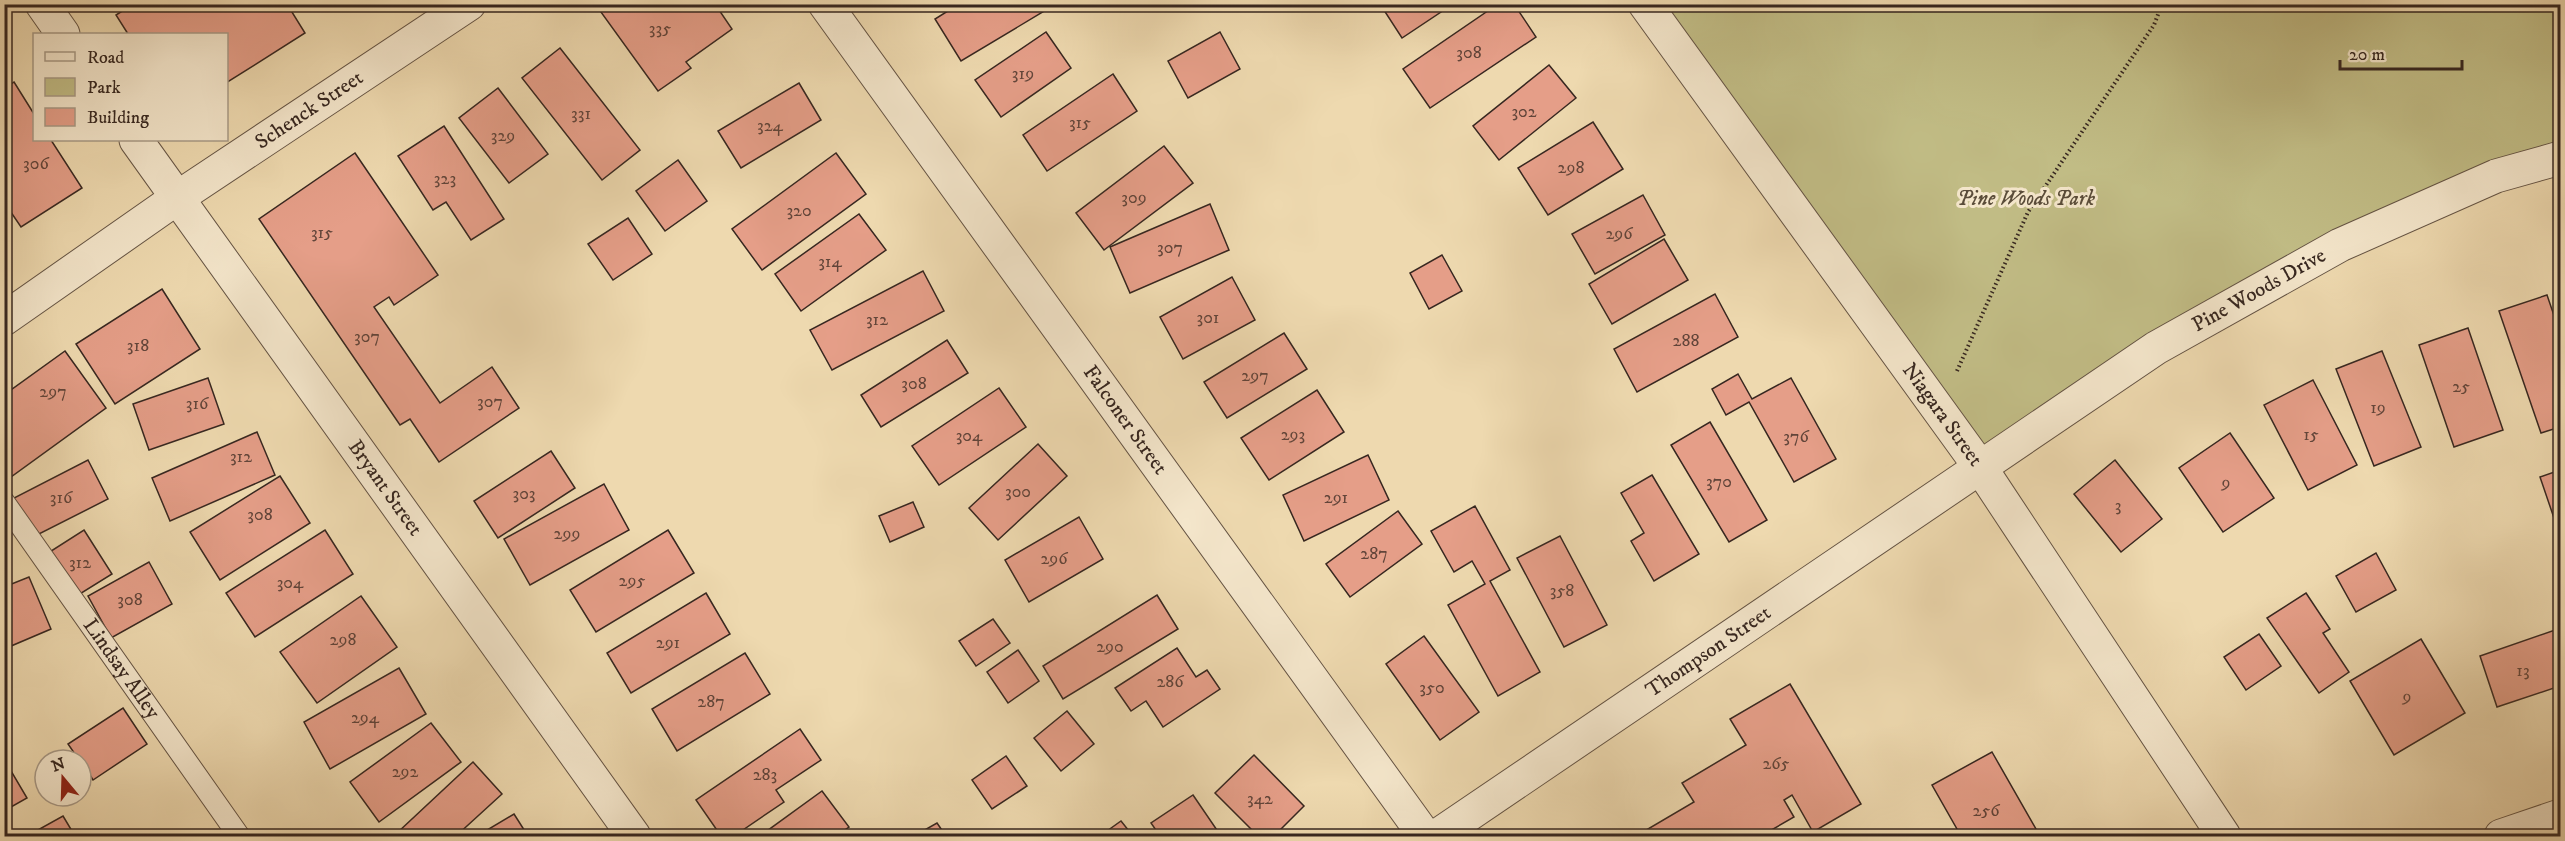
<svg xmlns="http://www.w3.org/2000/svg" width="2565" height="841" font-family="'IM FELL DW Pica',serif">
<style>
.green{fill:#c1bc85;stroke:#7c7252;stroke-width:1.5}
.building{fill:#e59e88;stroke:#372720;stroke-width:1.5}
.lines{fill:none;stroke-linecap:round;stroke-linejoin:round}
.lane-casing{stroke:#655444;stroke-width:23}
.street-casing{stroke:#655444;stroke-width:35}
.path{stroke:#372720;stroke-width:4;stroke-dasharray:1.5 3;stroke-linecap:butt}
.lane{stroke:#f4e6cb;stroke-width:21}
.street{stroke:#f4e6cb;stroke-width:33}
.labels{text-anchor:middle;dominant-baseline:central;stroke-width:6;stroke-linejoin:round;paint-order:stroke}
.number-label{font-size:18px;fill:#62453a}
.street-label{font-size:21px;fill:#372720;stroke:#f4e6cb}
.park-label{font-size:21px;font-style:italic;fill:#5a4c39;stroke:#f4e6cb}
</style>
<rect width="100%" height="100%" fill="#eed9af"/>
<filter id="stains"><feTurbulence type="fractalNoise" baseFrequency=".00333" numOctaves="4"/><feColorMatrix values="0 0 0 0 .2 0 0 0 0 .09 0 0 0 0 .02 0 0 0 .5 -.17"/></filter>
<radialGradient id="worn" r=".72"><stop offset=".6" stop-color="#630" stop-opacity="0"/><stop offset="1" stop-color="#630" stop-opacity=".3"/></radialGradient>
<path class="green" d="M 1645,5 L 2560,5 L 2560,158 L 2340,245 L 1980,467 Z"/>
<g class="building">
<path d="M 133,4 L 287,4 L 305,33 L 226,83 L 226,34 L 128,34 L 116,15 Z"/>
<path d="M 603,4 L 715,4 L 732,29 L 686,62 L 691,68 L 658,91 L 598,8 Z"/>
<path d="M 959,4 L 1056,4 L 961,61 L 935,19 Z"/>
<path d="M 1380,4 L 1453,4 L 1402,38 Z"/>
<path d="M 1498,4 L 1514,4 L 1536,37 L 1430,108 L 1403,69 Z"/>
<path d="M 1046,32 L 1071,68 L 1001,117 L 975,80 Z"/>
<path d="M 1220,32 L 1240,69 L 1188,98 L 1168,61 Z"/>
<path d="M 560,48 L 640,150 L 602,180 L 522,78 Z"/>
<path d="M 1549,65 L 1576,98 L 1499,160 L 1473,126 Z"/>
<path d="M 1113,74 L 1137,111 L 1047,171 L 1023,135 Z"/>
<path d="M 14,82 L 34,114 L 34,140 L 51,140 L 82,188 L 21,227 L 4,202 L 4,89 Z"/>
<path d="M 799,83 L 821,120 L 741,168 L 718,131 Z"/>
<path d="M 498,88 L 548,154 L 509,183 L 459,118 Z"/>
<path d="M 1593,122 L 1623,169 L 1548,215 L 1518,168 Z"/>
<path d="M 444,126 L 504,219 L 471,240 L 446,202 L 433,210 L 398,156 Z"/>
<path d="M 1164,146 L 1193,183 L 1104,250 L 1076,213 Z"/>
<path d="M 355,153 L 438,275 L 394,305 L 389,297 L 374,307 L 440,403 L 492,367 L 519,408 L 439,462 L 410,419 L 400,425 L 259,219 Z"/>
<path d="M 836,153 L 866,194 L 762,270 L 732,229 Z"/>
<path d="M 678,160 L 707,201 L 665,231 L 636,191 Z"/>
<path d="M 1643,195 L 1665,235 L 1595,274 L 1572,234 Z"/>
<path d="M 1210,204 L 1229,250 L 1130,293 L 1110,247 Z"/>
<path d="M 859,214 L 886,250 L 801,311 L 775,274 Z"/>
<path d="M 628,218 L 652,254 L 613,280 L 588,244 Z"/>
<path d="M 1664,239 L 1688,280 L 1612,324 L 1589,284 Z"/>
<path d="M 1442,255 L 1462,291 L 1429,309 L 1410,273 Z"/>
<path d="M 923,271 L 944,311 L 832,370 L 810,330 Z"/>
<path d="M 1232,277 L 1255,320 L 1183,359 L 1160,317 Z"/>
<path d="M 162,289 L 200,349 L 115,404 L 76,344 Z"/>
<path d="M 1715,294 L 1738,337 L 1637,392 L 1614,349 Z"/>
<path d="M 2547,295 L 2560,333 L 2560,427 L 2541,433 L 2499,311 Z"/>
<path d="M 2468,328 L 2503,430 L 2454,447 L 2419,345 Z"/>
<path d="M 1284,333 L 1307,369 L 1227,418 L 1204,382 Z"/>
<path d="M 947,340 L 968,373 L 881,427 L 861,395 Z"/>
<path d="M 65,351 L 106,408 L 4,482 L 4,395 Z"/>
<path d="M 2382,351 L 2421,447 L 2374,466 L 2336,369 Z"/>
<path d="M 1738,374 L 1752,399 L 1791,378 L 1836,459 L 1794,482 L 1749,402 L 1726,415 L 1712,389 Z"/>
<path d="M 208,378 L 224,424 L 149,450 L 133,404 Z"/>
<path d="M 2313,380 L 2357,465 L 2308,490 L 2264,405 Z"/>
<path d="M 999,388 L 1026,427 L 939,485 L 912,446 Z"/>
<path d="M 1317,390 L 1344,432 L 1269,480 L 1241,438 Z"/>
<path d="M 1710,422 L 1767,520 L 1729,542 L 1671,445 Z"/>
<path d="M 257,432 L 275,475 L 170,521 L 152,478 Z"/>
<path d="M 2230,433 L 2274,498 L 2223,532 L 2179,468 Z"/>
<path d="M 1038,444 L 1067,476 L 998,540 L 969,508 Z"/>
<path d="M 551,451 L 575,488 L 498,538 L 474,501 Z"/>
<path d="M 1368,455 L 1389,500 L 1304,541 L 1283,495 Z"/>
<path d="M 88,460 L 108,499 L 33,537 L 14,498 Z"/>
<path d="M 2115,460 L 2162,519 L 2121,552 L 2074,494 Z"/>
<path d="M 2560,470 L 2560,519 L 2555,521 L 2540,477 Z"/>
<path d="M 1652,475 L 1699,554 L 1654,581 L 1631,541 L 1644,533 L 1621,493 Z"/>
<path d="M 280,476 L 310,523 L 220,580 L 190,532 Z"/>
<path d="M 604,484 L 629,530 L 530,585 L 504,539 Z"/>
<path d="M 913,502 L 924,527 L 890,542 L 879,516 Z"/>
<path d="M 1475,506 L 1510,570 L 1490,581 L 1540,672 L 1498,696 L 1448,605 L 1485,584 L 1472,561 L 1454,572 L 1431,531 Z"/>
<path d="M 1398,511 L 1422,544 L 1350,597 L 1326,564 Z"/>
<path d="M 1079,517 L 1103,559 L 1029,602 L 1005,560 Z"/>
<path d="M 84,530 L 112,574 L 75,597 L 48,553 Z"/>
<path d="M 325,530 L 353,574 L 255,637 L 226,593 Z"/>
<path d="M 668,530 L 694,573 L 596,632 L 570,590 Z"/>
<path d="M 1560,536 L 1607,625 L 1564,647 L 1517,558 Z"/>
<path d="M 2376,553 L 2396,590 L 2356,612 L 2336,576 Z"/>
<path d="M 149,562 L 172,604 L 111,638 L 88,596 Z"/>
<path d="M 29,577 L 51,629 L 4,649 L 4,587 Z"/>
<path d="M 706,593 L 730,634 L 631,693 L 607,653 Z"/>
<path d="M 2306,593 L 2330,629 L 2323,633 L 2349,672 L 2319,693 L 2267,618 Z"/>
<path d="M 1157,595 L 1178,629 L 1063,699 L 1043,666 Z"/>
<path d="M 361,596 L 397,647 L 317,703 L 280,652 Z"/>
<path d="M 993,619 L 1010,643 L 976,666 L 959,641 Z"/>
<path d="M 2558,629 L 2560,637 L 2560,686 L 2497,707 L 2480,656 Z"/>
<path d="M 2259,634 L 2281,666 L 2246,690 L 2224,657 Z"/>
<path d="M 1424,636 L 1479,712 L 1440,740 L 1386,664 Z"/>
<path d="M 2421,639 L 2465,713 L 2394,755 L 2350,681 Z"/>
<path d="M 1177,648 L 1196,677 L 1207,670 L 1220,689 L 1163,727 L 1146,701 L 1131,711 L 1115,688 Z"/>
<path d="M 1018,650 L 1039,681 L 1008,703 L 987,672 Z"/>
<path d="M 745,653 L 770,694 L 677,751 L 652,709 Z"/>
<path d="M 399,668 L 426,714 L 330,769 L 304,722 Z"/>
<path d="M 1790,684 L 1861,804 L 1813,832 L 1792,795 L 1784,800 L 1794,817 L 1761,836 L 1636,836 L 1694,802 L 1682,783 L 1746,745 L 1730,719 Z"/>
<path d="M 123,708 L 147,744 L 93,780 L 81,760 L 79,760 L 68,744 Z"/>
<path d="M 1067,711 L 1094,744 L 1061,771 L 1034,738 Z"/>
<path d="M 431,723 L 461,762 L 379,822 L 350,782 Z"/>
<path d="M 800,729 L 821,760 L 776,790 L 784,802 L 734,836 L 721,836 L 696,800 Z"/>
<path d="M 1992,752 L 2040,836 L 1961,836 L 1932,785 Z"/>
<path d="M 1254,755 L 1304,806 L 1274,836 L 1258,836 L 1215,793 Z"/>
<path d="M 1006,756 L 1027,786 L 992,809 L 972,780 Z"/>
<path d="M 4,759 L 27,798 L 4,811 Z"/>
<path d="M 473,762 L 502,794 L 456,836 L 400,836 L 397,833 Z"/>
<path d="M 822,791 L 849,827 L 836,836 L 760,836 Z"/>
<path d="M 1193,795 L 1221,836 L 1160,836 L 1151,823 Z"/>
<path d="M 514,814 L 528,836 L 477,836 Z"/>
<path d="M 63,816 L 75,836 L 27,836 Z"/>
<path d="M 1121,821 L 1133,836 L 1100,836 Z"/>
<path d="M 937,823 L 946,836 L 914,836 Z"/>
</g>
<g class="lines">
<g class="lane-casing">
<g id="lane">
<path id="s1" d="M 4,502 L 239,836"/>
</g>
</g>
<g class="street-casing">
<g id="street">
<path d="M 42,4 L 63,34"/>
<path id="s2" d="M 825,4 L 1425,836"/>
<path id="s3" d="M 1645,4 L 1980,467 L 2224,836"/>
<path id="s4" d="M 136,140 L 634,836"/>
<path id="s5" d="M 4,319 L 177,198 L 469,4"/>
<path id="s6" d="M 1437,836 L 2156,348 L 2340,245 L 2496,176 L 2560,158"/>
<path d="M 2501,836 L 2560,816"/>
</g>
</g>
<path class="path" d="M 1957,371 L 2028,212 L 2154,25 L 2162,4"/>
<use href="#lane" class="lane"/>
<use href="#street" class="street"/>
</g>
<g class="labels">
<g class="number-label">
<text x="660" y="29">335</text>
<text x="1469" y="53">308</text>
<text x="1023" y="74">319</text>
<text x="1524" y="112">302</text>
<text x="581" y="114">331</text>
<text x="1080" y="123">315</text>
<text x="770" y="126">324</text>
<text x="503" y="136">329</text>
<text x="36" y="164">306</text>
<text x="1571" y="168">298</text>
<text x="445" y="179">323</text>
<text x="1134" y="198">309</text>
<text x="799" y="211">320</text>
<text x="322" y="233">315</text>
<text x="1619" y="234">296</text>
<text x="1170" y="248">307</text>
<text x="830" y="262">314</text>
<text x="1208" y="318">301</text>
<text x="877" y="320">312</text>
<text x="367" y="337">307</text>
<text x="1686" y="341">288</text>
<text x="138" y="346">318</text>
<text x="1255" y="376">297</text>
<text x="914" y="384">308</text>
<text x="2461" y="387">25</text>
<text x="53" y="392">297</text>
<text x="490" y="402">307</text>
<text x="197" y="404">316</text>
<text x="2378" y="408">19</text>
<text x="1293" y="435">293</text>
<text x="2311" y="435">15</text>
<text x="969" y="436">304</text>
<text x="1796" y="437">376</text>
<text x="241" y="457">312</text>
<text x="1719" y="482">370</text>
<text x="2226" y="483">9</text>
<text x="1018" y="492">300</text>
<text x="524" y="494">303</text>
<text x="61" y="498">316</text>
<text x="1336" y="498">291</text>
<text x="2118" y="506">3</text>
<text x="260" y="515">308</text>
<text x="567" y="534">299</text>
<text x="1374" y="554">287</text>
<text x="1054" y="559">296</text>
<text x="80" y="563">312</text>
<text x="632" y="581">295</text>
<text x="290" y="583">304</text>
<text x="1562" y="591">358</text>
<text x="130" y="600">308</text>
<text x="343" y="640">298</text>
<text x="668" y="643">291</text>
<text x="1110" y="647">290</text>
<text x="2523" y="671">13</text>
<text x="1170" y="682">286</text>
<text x="1432" y="688">350</text>
<text x="2407" y="697">9</text>
<text x="711" y="702">287</text>
<text x="365" y="718">294</text>
<text x="1776" y="764">265</text>
<text x="405" y="772">292</text>
<text x="765" y="775">283</text>
<text x="1260" y="799">342</text>
<text x="1986" y="811">256</text>
</g>
<g class="street-label">
<text stroke="none"><textPath href="#s5" startOffset="370">Schenck Street</textPath></text>
<text stroke="none"><textPath href="#s6" startOffset="987">Pine Woods Drive</textPath></text>
<text stroke="none"><textPath href="#s3" startOffset="507">Niagara Street</textPath></text>
<text stroke="none"><textPath href="#s2" startOffset="513">Falconer Street</textPath></text>
<text stroke="none"><textPath href="#s4" startOffset="428">Bryant Street</textPath></text>
<text stroke="none"><textPath href="#s6" startOffset="328">Thompson Street</textPath></text>
<text stroke="none"><textPath href="#s1" startOffset="204">Lindsay Alley</textPath></text>
</g>
<g class="park-label">
<text x="2026" y="199">Pine Woods Park</text>
</g>
</g>
<rect width="2565" height="841" fill="none" stroke="#eed9af" stroke-width="24"/>
<rect x="6" y="6" width="2553" height="829" fill="none" stroke="#372720" stroke-width="3"/>
<rect x="12" y="12" width="2541" height="817" fill="none" stroke="#372720" stroke-width="1.5"/>
<rect x="33" y="33" width="195" height="108" fill="#f4e6cb" stroke="#a89a87" stroke-width="1.5"/>
<rect x="45" y="52" width="30" height="9" fill="#f4e6cb" stroke="#a89a87" stroke-width="1.5"/>
<text x="87" y="63" font-size="18" fill="#372720">Road</text>
<rect x="45" y="78" width="30" height="18" fill="#c1bc85" stroke="#a89a87" stroke-width="1.5"/>
<text x="87" y="93" font-size="18" fill="#372720">Park</text>
<rect x="45" y="108" width="30" height="18" fill="#e59e88" stroke="#a89a87" stroke-width="1.5"/>
<text x="87" y="123" font-size="18" fill="#372720">Building</text>
<g transform="translate(63 778) rotate(341)"><circle r="28" fill="#f4e6cb" stroke="#a89a87" stroke-width="1.5"/>
<path d="M0-4.5L10 22L0 15L-10 22Z" fill="#8f2418"/>
<text y="-9" font-size="16" font-weight="bold" text-anchor="middle" fill="#372720">N</text>
</g>
<path d="M2340 60v9h122v-9" fill="none" stroke="#372720" stroke-width="3"/>
<text x="2349" y="60" font-size="18" fill="#372720" stroke="#f4e6cb" stroke-width="4.5" paint-order="stroke">20 m</text>
<rect width="100%" height="100%" filter="url(#stains)"/>
<rect width="100%" height="100%" fill="url(#worn)"/>
</svg>
